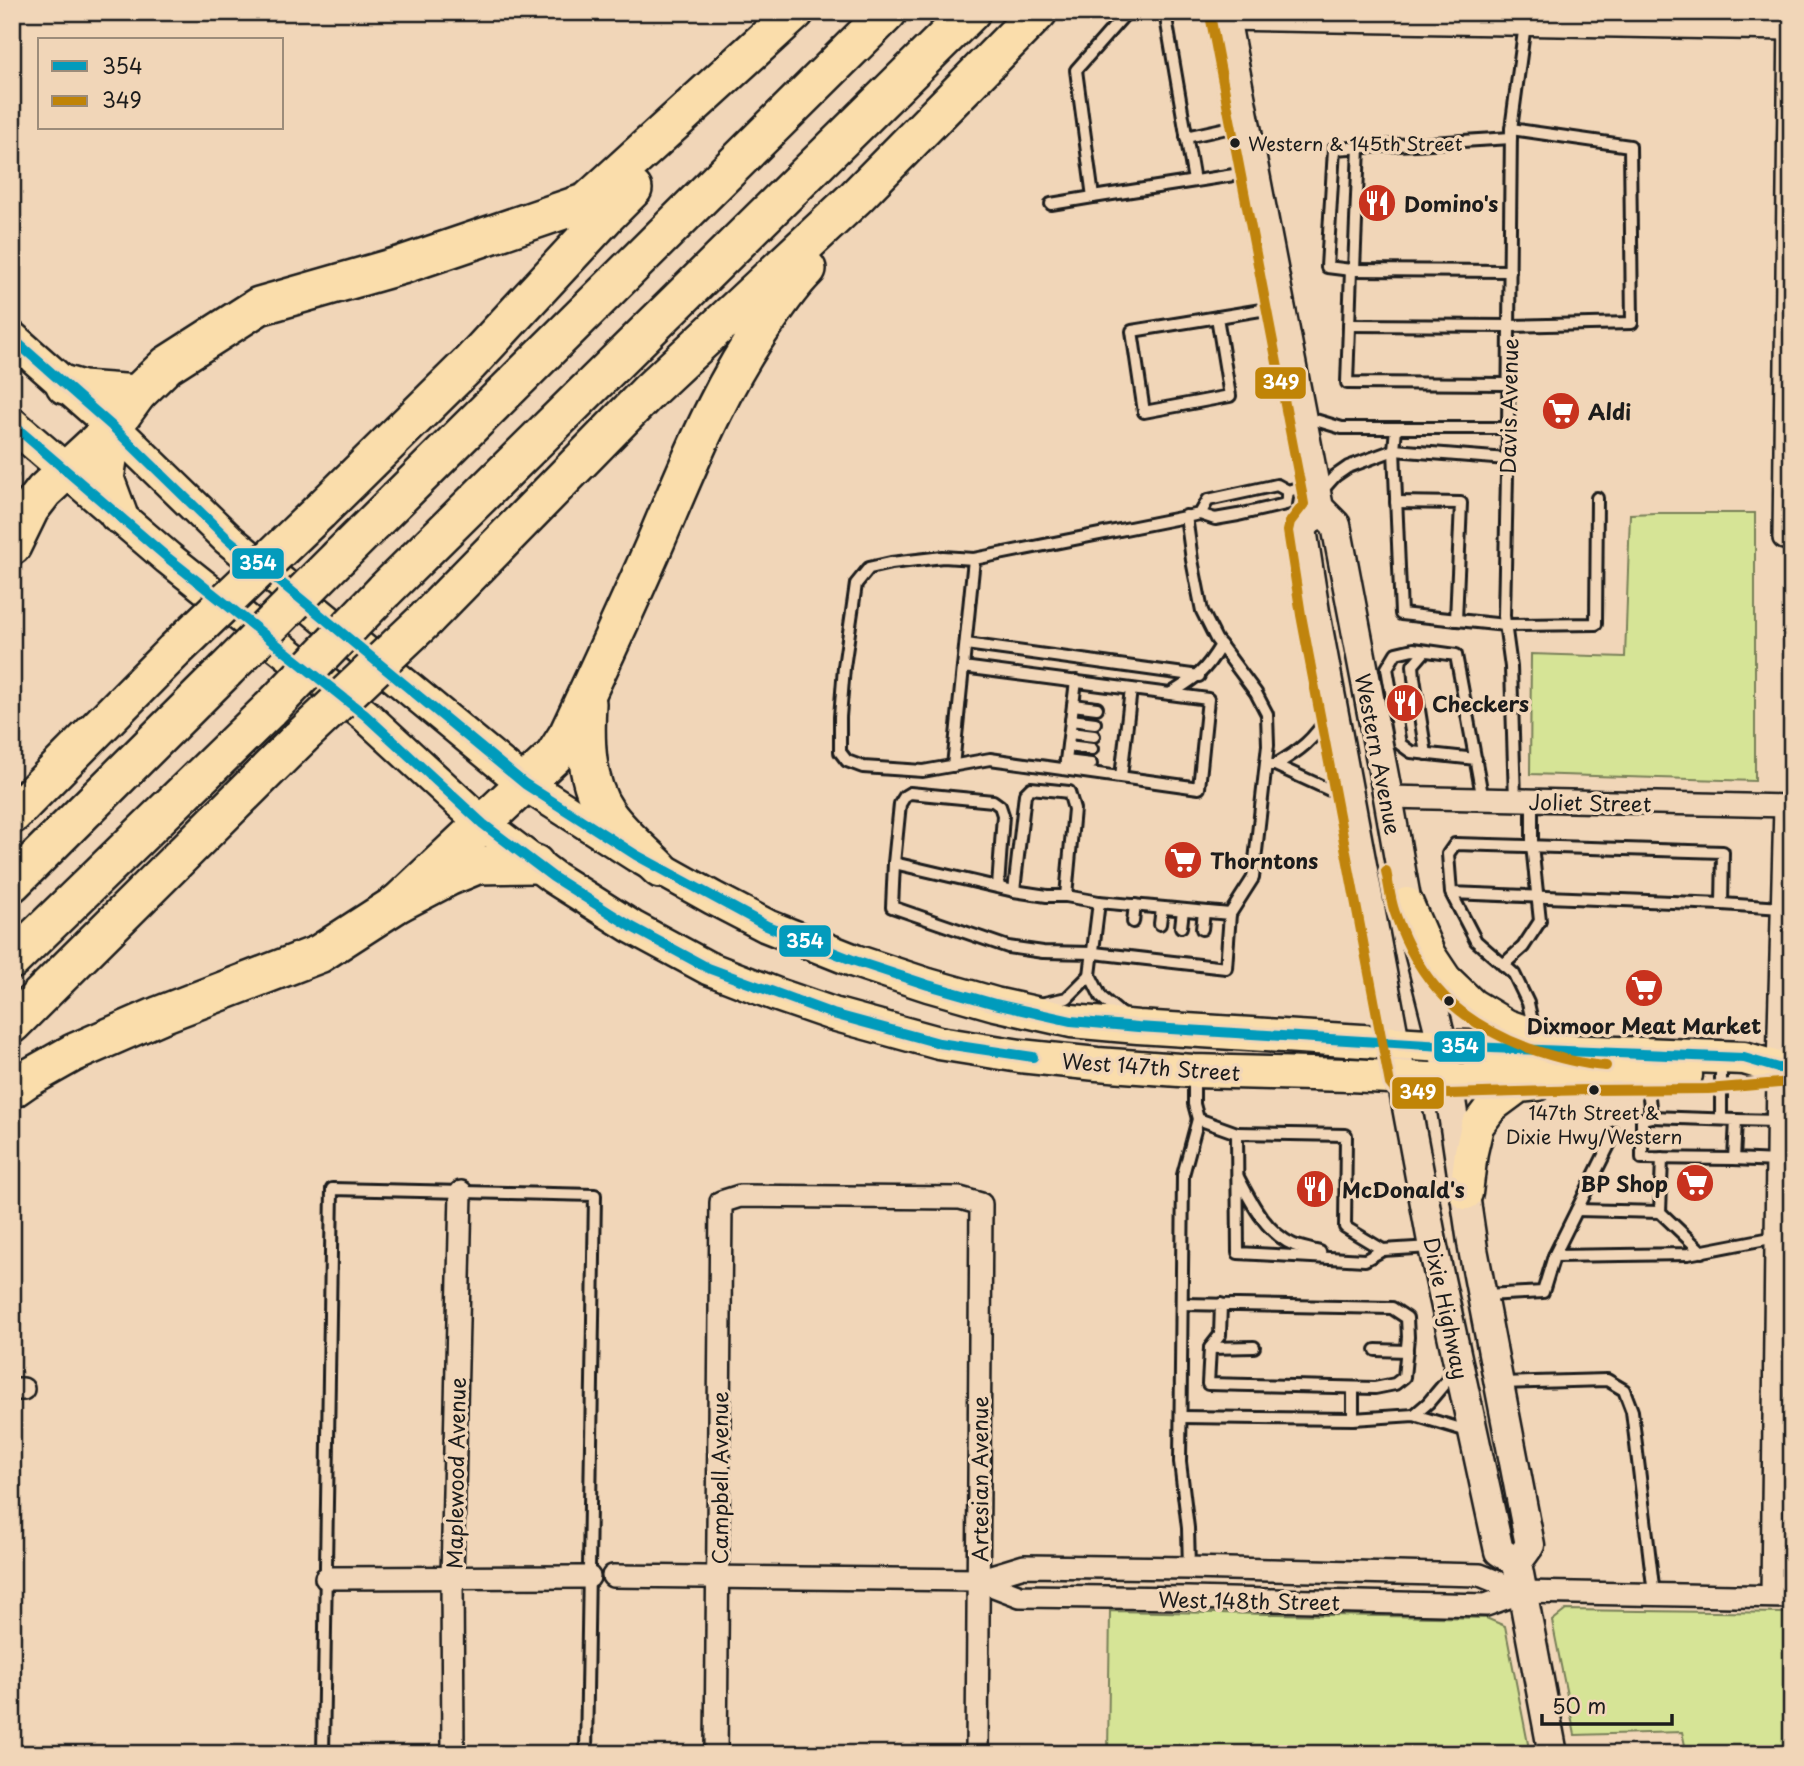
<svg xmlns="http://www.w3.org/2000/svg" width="1804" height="1766" font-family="'Playpen Sans',sans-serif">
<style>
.green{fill:#d6e496;stroke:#798059;stroke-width:2}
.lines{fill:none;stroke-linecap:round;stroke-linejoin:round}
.lane-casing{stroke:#1c1c1c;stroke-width:16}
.street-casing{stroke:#1c1c1c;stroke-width:26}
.secondary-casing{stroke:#1c1c1c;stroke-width:33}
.primary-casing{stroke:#1c1c1c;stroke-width:37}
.highway-casing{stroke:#1c1c1c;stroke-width:42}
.path{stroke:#1c1c1c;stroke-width:3.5;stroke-dasharray:7 5;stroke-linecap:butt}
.lane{stroke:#f1d6b8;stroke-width:10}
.street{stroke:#f1d6b8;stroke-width:21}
.secondary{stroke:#f1d6b8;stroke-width:28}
.primary{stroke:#faddab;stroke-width:32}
.highway{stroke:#faddab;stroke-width:37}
.highway-bridge-casing{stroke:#1c1c1c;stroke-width:42;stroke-linecap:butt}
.highway-bridge{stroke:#faddab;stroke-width:37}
.bus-1-casing{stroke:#f1d6b8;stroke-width:16}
.bus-2-casing{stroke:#f1d6b8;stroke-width:16}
.bus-1{stroke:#039bbc;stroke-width:10}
.bus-2{stroke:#c08407;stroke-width:10}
.bus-dot{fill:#1c1c1c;stroke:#f1d6b8;stroke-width:2.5}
.labels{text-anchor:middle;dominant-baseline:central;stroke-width:7;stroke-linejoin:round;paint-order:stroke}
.bus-label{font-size:19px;fill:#1c1c1c;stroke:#f1d6b8;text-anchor:start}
.poi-label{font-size:21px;font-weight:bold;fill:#1c1c1c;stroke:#f1d6b8;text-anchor:start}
.street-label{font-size:21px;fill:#1c1c1c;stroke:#f1d6b8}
.line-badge{stroke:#f1d6b8;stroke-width:2.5}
.badge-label{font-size:19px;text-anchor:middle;font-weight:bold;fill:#fff}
</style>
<rect width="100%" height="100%" fill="#f1d6b8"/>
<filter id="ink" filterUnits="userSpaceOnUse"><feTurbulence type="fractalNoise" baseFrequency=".0143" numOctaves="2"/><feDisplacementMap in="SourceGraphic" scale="14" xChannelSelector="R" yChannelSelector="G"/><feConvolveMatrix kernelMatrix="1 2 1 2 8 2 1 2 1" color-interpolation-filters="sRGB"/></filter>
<g filter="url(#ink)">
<g class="green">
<path d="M 1656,513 L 1755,513 L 1755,781 L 1530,774 L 1531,654 L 1625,657 L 1630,514 Z"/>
<path d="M 1566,1610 L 1792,1613 L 1792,1754 L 1687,1754 L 1682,1732 L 1575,1735 L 1552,1621 Z"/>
<path d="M 1110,1611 L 1486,1618 L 1505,1626 L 1530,1754 L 1108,1754 Z"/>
</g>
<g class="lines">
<g class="lane-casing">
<g id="lane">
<path d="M 1127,12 L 1076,70 L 1093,197 L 1253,172"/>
<path d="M 1165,12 L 1194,181"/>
<path d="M 1186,137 L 1245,124"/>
<path d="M 1051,204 L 1093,197"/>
<path d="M 1351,270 L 1510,271"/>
<path d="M 1354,270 L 1359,147"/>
<path d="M 1217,317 L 1230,396 L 1144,412 L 1132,331 L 1280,307"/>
<path d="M 1349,325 L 1509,326 L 1632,323 L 1630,146 L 1511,129"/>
<path d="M 1508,384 L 1347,383 L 1351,270 L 1327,267 L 1334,149 L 1511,138"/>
<path d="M 1302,416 L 1342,428 L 1508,428"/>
<path d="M 1396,428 L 1394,450 L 1401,614 L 1505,625 L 1596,624 L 1597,498"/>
<path d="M 1319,494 L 1335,476 L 1348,467 L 1394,450 L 1507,459"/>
<path d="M 1396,502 L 1461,503 L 1456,620"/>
<path d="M 1200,514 L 1208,500 L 1277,485 L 1288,491 L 1314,483"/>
<path d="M 966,644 L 1199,676"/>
<path d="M 1425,651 L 1413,665 L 1414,678 L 1426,754"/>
<path d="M 963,667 L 1170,694 C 1197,677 1204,673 1221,645"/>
<path d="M 1170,694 L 1208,699 L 1199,788 L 990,759 L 923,771 L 863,767 L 847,761 L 840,752 L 840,717 L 844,667 L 856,584 L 869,568 L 891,563 L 943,557 L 974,559 L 1200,514 L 1215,519 L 1238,515 L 1286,504 L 1288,491"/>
<path d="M 1073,705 L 1097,708"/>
<path d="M 1071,720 L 1095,723"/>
<path d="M 1070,733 L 1094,736"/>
<path d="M 1068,746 L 1092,749"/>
<path d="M 1476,759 L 1411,752 L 1400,744 L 1387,668 L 1396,653 L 1413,649 L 1456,655 L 1483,800"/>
<path d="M 1066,761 L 1091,764"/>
<path d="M 1266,765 L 1275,765 L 1345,797"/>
<path d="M 1275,765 C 1301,750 1313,740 1329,715"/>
<path d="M 953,766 L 974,559"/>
<path d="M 1065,769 L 1076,681"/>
<path d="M 1121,777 L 1131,689"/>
<path d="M 1515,800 L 1511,667 L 1504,616 L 1508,428 L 1511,129 L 1525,24"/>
<path d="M 894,863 L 900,804 L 905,796 L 910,793 L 993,801 L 1000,806 L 1003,815 L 998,887"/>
<path d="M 1014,891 L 1025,794 L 1031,788 L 1069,792 L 1074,809 L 1066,896"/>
<path d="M 1451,893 L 1722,904 L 1723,852 L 1455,844 L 1448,854 L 1451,893 L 1476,941 L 1514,974 L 1528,1003 L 1534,1030"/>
<path d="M 1099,902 L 1066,896 L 1047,896 L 1014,891 L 894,863 L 892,907 L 1008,947 L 1043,952 L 1094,953 L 1226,968 L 1230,914 L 1253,878 L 1268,745 L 1267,714 L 1256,693 L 1216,639 L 1202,611 L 1192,560 L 1186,516"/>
<path d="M 1722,904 L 1782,908"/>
<path d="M 1133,922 L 1135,905"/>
<path d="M 1160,924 L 1162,908"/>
<path d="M 1181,927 L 1183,910"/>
<path d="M 1202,929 L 1204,912"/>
<path d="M 1503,965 L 1523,947 L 1540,921 L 1532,845 L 1532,801"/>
<path d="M 1040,1004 L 1067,998 L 1090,975"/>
<path d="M 1127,1019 L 1101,997 L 1090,975 L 1099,902 L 1230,914"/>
<path d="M 1721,1074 L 1721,1119"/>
<path d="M 1194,1075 L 1194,1104 L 1198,1119 L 1237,1133 L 1238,1253 L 1365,1260 L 1383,1250 L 1431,1247"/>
<path d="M 1647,1078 L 1651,1117 L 1736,1120 L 1734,1159 L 1777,1161"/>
<path d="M 1651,1117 L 1642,1119 L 1642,1158 L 1734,1159"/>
<path d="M 1736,1120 L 1777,1121"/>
<path d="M 1237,1133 L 1346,1135 L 1345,1227 L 1383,1250"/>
<path d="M 1238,1177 C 1251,1202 1266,1233 1294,1245 C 1302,1248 1312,1250 1320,1252"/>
<path d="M 1577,1210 L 1660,1212 L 1702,1252"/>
<path d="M 1660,1212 L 1662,1158"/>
<path d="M 1554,1256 L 1615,1133"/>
<path d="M 1485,1295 L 1543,1292 L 1554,1256 L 1688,1254 L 1776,1237"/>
<path d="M 1182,1304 L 1392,1308 L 1407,1318 L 1408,1337 L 1404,1377 L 1395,1384 L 1375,1388 L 1208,1384 L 1210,1348 L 1220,1335 L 1221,1304"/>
<path d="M 1210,1348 L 1254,1347"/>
<path d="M 1376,1350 L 1407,1351"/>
<path d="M 1501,1383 L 1607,1380 L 1624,1390 L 1632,1411 L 1654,1594"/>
<path d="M 1414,1415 L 1428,1403 L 1455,1371"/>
<path d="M 1181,1417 L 1353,1419 L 1353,1388"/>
<path d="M 1353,1419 L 1414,1415 L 1471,1432"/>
<path d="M 1189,1568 L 1188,1528 L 1180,1462 L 1183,1175 L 1198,1119"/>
<path d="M 323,1754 L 332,1189 L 595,1195 L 586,1754"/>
</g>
</g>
<g class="street-casing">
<g id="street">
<path d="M 1790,12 L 1784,538 L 1792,538"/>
<path d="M 1225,19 L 1792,29"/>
<path d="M 1388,797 L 1792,806"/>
<path d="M 12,1389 L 23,1389"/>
<path d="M 613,1576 L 978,1580 L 1024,1566 L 1189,1568 L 1480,1575 L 1522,1592 L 1792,1597"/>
<path d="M 326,1578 L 589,1577"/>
<path d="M 978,1580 L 1020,1596 L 1188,1598 L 1486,1605 L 1522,1592"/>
<path d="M 1772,1596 L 1778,1068 L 1785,806"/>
<path d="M 453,1754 L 452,1578 L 461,1192"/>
<path d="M 716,1754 L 721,1202 L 740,1196 L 960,1198 L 981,1204 L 977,1754"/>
</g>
</g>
<g class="secondary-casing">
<g id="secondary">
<path d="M 1224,12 L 1319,508 L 1336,525 L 1388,797 L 1407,904 L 1443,1046 L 1473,1249 L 1530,1545 L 1517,1563 L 1553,1754"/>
<path d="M 1319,508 L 1302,529 L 1315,612 L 1433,1247 L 1499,1551 L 1517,1563"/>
</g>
</g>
<g class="primary-casing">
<g id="primary">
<path d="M 12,338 L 113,427 L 228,539 L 525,784 L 636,855 L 713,898 L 767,926 L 855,961 L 928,985 L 995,1004 L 1071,1021 L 1138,1027 L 1443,1046 L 1744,1058 L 1778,1068"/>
<path d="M 12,424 L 168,558 L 365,715 L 483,824 L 553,877 L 632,927 L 708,968 L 775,994 L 833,1014 L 939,1043 L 1020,1056 L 1097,1064 L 1193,1071 L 1349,1075 L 1449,1080 L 1686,1075"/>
<path d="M 1407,904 L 1429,955 L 1445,979 L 1472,1005 L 1507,1026 L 1548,1040"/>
<path d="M 1466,1193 L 1471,1152 L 1477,1126 L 1492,1106 L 1519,1086 L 1538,1084"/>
</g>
</g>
<g class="highway-casing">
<g id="highway">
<path d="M 65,385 L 82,390 L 137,394"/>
<path d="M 113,427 L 105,479 L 118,514"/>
<path d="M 319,512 L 470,363 L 607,215 L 633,189"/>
<path d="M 12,546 L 30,509 L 44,491 L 113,427 L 137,394 L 167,365 L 259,306 L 402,265 L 587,202 L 795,12"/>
<path d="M 339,557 L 888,12"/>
<path d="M 384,591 L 971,12"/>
<path d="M 426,619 L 650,390 L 856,197 L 1038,12"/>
<path d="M 587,703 C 585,739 585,783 607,814 C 621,834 642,851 660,869"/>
<path d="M 12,815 L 174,651"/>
<path d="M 12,883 L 225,671"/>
<path d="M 398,903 L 554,756 L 568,734 C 598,670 628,606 656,541 C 689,464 719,387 768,319 C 780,301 792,284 807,269"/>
<path d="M 12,960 L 270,709"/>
<path d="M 12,1024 L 300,738"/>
<path d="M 12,1089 L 25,1080 L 73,1053 L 160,1015 L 319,954 L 398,903 L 448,877 L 477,865 L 535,864"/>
</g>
</g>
<path class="path" d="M 12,475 L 22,476"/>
<use href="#lane" class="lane"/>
<use href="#street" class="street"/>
<use href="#secondary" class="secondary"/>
<use href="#primary" class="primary"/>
<use href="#highway" class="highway"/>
<g class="highway-bridge-casing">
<g id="highway-bridge">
<path d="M 174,651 L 319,512"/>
<path d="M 225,671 L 339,557"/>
<path d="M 270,709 L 384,591"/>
<path d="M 300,738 L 426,619"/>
</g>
</g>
<use href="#highway-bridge" class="highway-bridge"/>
<g class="bus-1-casing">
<g id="bus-1">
<path d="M 12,338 L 113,427 L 228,539 L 525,784 L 636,855 L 767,926 L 855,961 L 928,985 L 995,1004 L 1071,1021 L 1138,1027 L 1443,1046 L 1744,1058 L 1778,1068 L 1792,1068"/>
<path d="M 12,424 L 168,558 L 365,715 L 483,824 L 553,877 L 632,927 L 708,968 L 833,1014 L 939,1043 L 1033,1057"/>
</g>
</g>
<g class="bus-2-casing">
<g id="bus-2">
<path d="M 1210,15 L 1303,498 L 1304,504 L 1290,522 L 1288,531 L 1301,615 L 1390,1084 L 1394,1089 L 1400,1092 L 1449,1094 L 1588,1090 L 1708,1089 L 1792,1082"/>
<path d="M 1386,871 C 1389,885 1390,899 1395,913 C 1419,983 1459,1022 1528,1048 C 1554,1057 1579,1064 1606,1066"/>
</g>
</g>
<use href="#bus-1" class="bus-1"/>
<use href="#bus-2" class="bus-2"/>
</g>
</g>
<defs>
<g id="restaurant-disc" transform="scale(2.0125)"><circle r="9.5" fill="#c8321e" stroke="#f1d6b8"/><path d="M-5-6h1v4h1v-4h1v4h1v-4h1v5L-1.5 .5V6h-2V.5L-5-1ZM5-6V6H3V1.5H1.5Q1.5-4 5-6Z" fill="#fff"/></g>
<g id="supermarket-disc" transform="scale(2.0125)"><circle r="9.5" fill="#c8321e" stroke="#f1d6b8"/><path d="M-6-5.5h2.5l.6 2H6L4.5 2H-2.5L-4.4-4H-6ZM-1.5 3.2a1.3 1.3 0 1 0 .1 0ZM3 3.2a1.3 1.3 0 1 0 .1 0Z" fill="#fff"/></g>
</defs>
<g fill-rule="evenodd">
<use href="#restaurant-disc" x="1377" y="203"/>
<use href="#supermarket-disc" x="1561" y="411"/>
<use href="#restaurant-disc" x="1405" y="703"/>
<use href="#supermarket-disc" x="1183" y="860"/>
<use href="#supermarket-disc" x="1644" y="988"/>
<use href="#supermarket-disc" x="1695" y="1183"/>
<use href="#restaurant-disc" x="1315" y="1189"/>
</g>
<g class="bus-dot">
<circle cx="1235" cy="143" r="6"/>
<circle cx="1449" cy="1001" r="6"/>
<circle cx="1594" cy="1090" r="6"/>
</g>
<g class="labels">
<g class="bus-label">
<text x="1248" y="143">Western &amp; 145th Street</text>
<text x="1594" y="1112" text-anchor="middle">147th Street &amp;<tspan x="1594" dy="24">Dixie Hwy/Western</tspan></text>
</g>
<g class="poi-label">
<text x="1404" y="203">Domino's</text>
<text x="1588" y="411">Aldi</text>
<text x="1432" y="703">Checkers</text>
<text x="1210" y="860">Thorntons</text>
<text x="1644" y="1025" text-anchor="middle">Dixmoor Meat Market</text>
<text x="1668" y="1183" text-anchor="end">BP Shop</text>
<text x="1342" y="1189">McDonald's</text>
</g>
<g class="street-label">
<text transform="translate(1508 406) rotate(-89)">Davis Avenue</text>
<text transform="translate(1379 754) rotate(79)">Western Avenue</text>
<text transform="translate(1590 802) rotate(1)">Joliet Street</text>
<text transform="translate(1151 1066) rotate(4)">West 147th Street</text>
<text transform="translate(1447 1308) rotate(78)">Dixie Highway</text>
<text transform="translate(455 1473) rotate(-89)">Maplewood Avenue</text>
<text transform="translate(719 1478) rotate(-90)">Campbell Avenue</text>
<text transform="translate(979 1479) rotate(-90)">Artesian Avenue</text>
<text transform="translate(1249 1600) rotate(1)">West 148th Street</text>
</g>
</g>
<g class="line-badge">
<rect x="1254" y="366" width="53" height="34" rx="7" fill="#c08407"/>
<rect x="231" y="547" width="54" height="33" rx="7" fill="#039bbc"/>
<rect x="778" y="924" width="54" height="34" rx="7" fill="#039bbc"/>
<rect x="1433" y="1030" width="53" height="33" rx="7" fill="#039bbc"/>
<rect x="1391" y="1076" width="54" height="34" rx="7" fill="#c08407"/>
</g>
<g class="badge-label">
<text x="1281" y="389">349</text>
<text x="258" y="570">354</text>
<text x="805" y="948">354</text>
<text x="1460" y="1053">354</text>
<text x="1418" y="1099">349</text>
</g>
<rect width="1804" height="1766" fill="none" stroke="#f1d6b8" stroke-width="42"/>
<rect x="21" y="21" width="1762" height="1724" fill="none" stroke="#1c1c1c" stroke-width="2.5" filter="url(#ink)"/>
<rect x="38" y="38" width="245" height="91" fill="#f1d6b8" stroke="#9c8c7a" stroke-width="2"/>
<rect x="52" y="61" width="35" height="10" fill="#039bbc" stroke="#9c8c7a" stroke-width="2"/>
<text x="102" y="74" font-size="21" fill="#1c1c1c">354</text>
<rect x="52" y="96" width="35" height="10" fill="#c08407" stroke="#9c8c7a" stroke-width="2"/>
<text x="102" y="108" font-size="21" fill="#1c1c1c">349</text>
<path d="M1542 1714v10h130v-10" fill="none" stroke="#1c1c1c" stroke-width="3.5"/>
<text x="1552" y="1714" font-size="21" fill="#1c1c1c" stroke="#f1d6b8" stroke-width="5" paint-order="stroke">50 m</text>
</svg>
